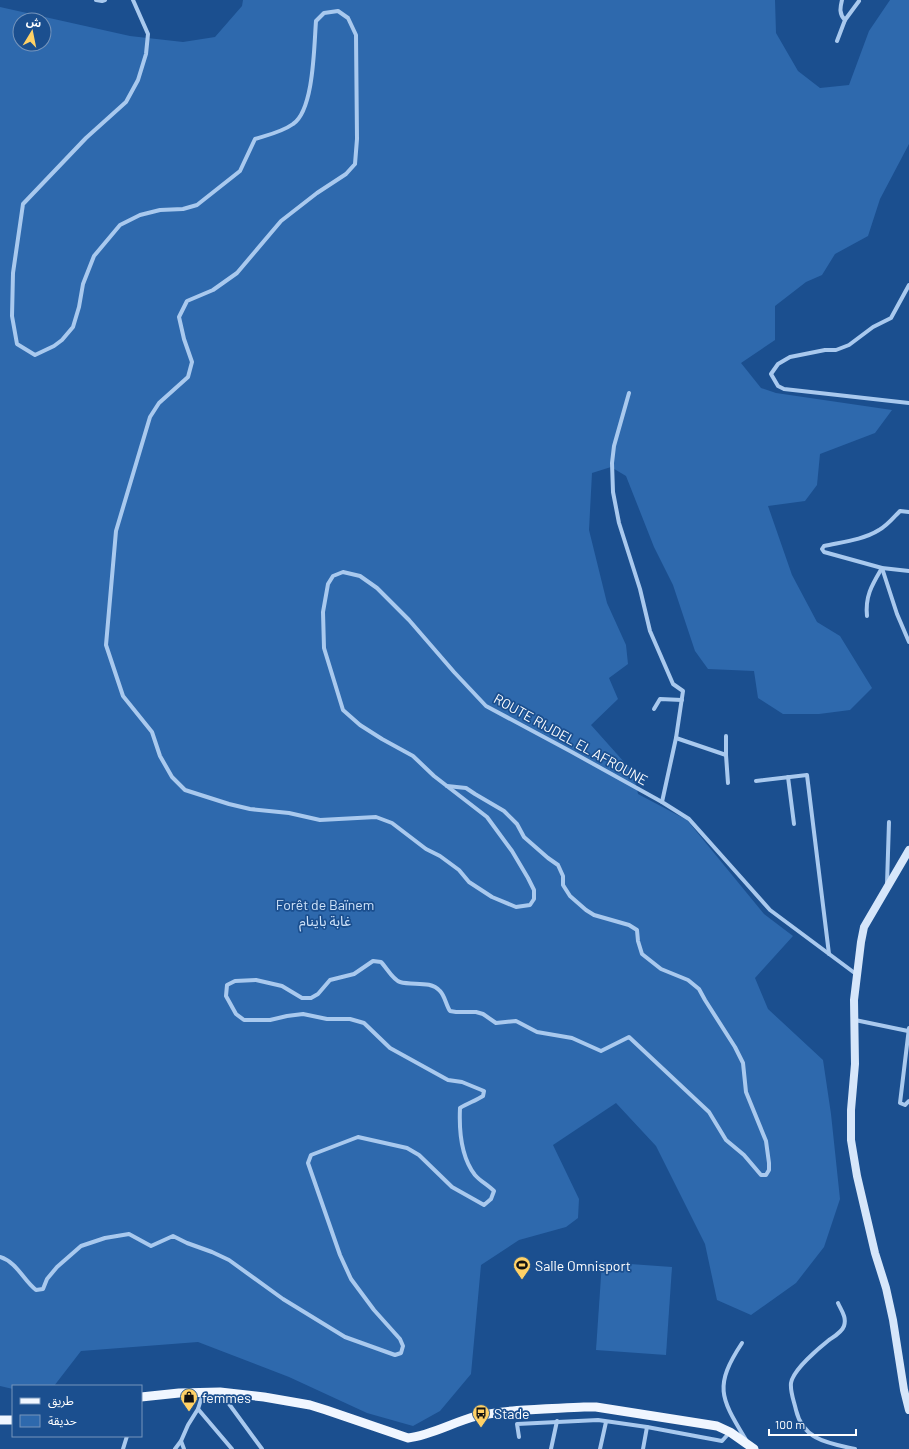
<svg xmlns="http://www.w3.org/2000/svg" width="909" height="1449" font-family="Barlow,'Noto Sans Arabic',sans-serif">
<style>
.green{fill:#2e69ad;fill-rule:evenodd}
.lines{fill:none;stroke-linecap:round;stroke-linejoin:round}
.street{stroke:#a9c9ee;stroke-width:4}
.secondary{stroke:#d6e6fa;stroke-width:8}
.primary{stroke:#f0f6ff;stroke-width:9}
.labels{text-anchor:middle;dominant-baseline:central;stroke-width:3.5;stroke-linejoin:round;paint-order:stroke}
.street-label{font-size:14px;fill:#fff;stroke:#1b4f8f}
.park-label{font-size:14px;fill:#cfe3fa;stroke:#1b4f8f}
.poi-label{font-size:14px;fill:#fff;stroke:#1b4f8f;text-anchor:start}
</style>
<rect width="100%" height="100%" fill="#1b4f8f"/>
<g class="green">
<path d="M 243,0 L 775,0 L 776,33 L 798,71 L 820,88 L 849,85 L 869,31 L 890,0 L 909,0 L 909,144 L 880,199 L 868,236 L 835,254 L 822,275 L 806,282 L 775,306 L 775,340 L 741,363 L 761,388 L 776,393 L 892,410 L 875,433 L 820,454 L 817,485 L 805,501 L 768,506 L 792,575 L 817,622 L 840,636 L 872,688 L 850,710 L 819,714 L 783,714 L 758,698 L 754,671 L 708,669 L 695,651 L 673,585 L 654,547 L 626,476 L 611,467 L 592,473 L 589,530 L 607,603 L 626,645 L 628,664 L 609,678 L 618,699 L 591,725 L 633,772 L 638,794 L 687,820 L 764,914 L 793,936 L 755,978 L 768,1009 L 823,1060 L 831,1114 L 840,1199 L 824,1247 L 796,1283 L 751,1315 L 717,1300 L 705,1244 L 656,1146 L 616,1103 L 553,1145 L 579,1199 L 578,1218 L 566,1227 L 519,1240 L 481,1265 L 471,1374 L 440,1411 L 413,1426 L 367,1413 L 289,1377 L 198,1342 L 81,1351 L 54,1386 L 13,1386 L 13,1389 L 0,1386 L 0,7 L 130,36 L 183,42 L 215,37 L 242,6 ZM 20,20 L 44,20 L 44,44 L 20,44 Z"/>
<path d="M 602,1262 L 672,1267 L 666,1355 L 596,1350 Z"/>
</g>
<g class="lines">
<g class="street">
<path d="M 96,0 L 102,1 L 105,0"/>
<path d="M 133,0 L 148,34 L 146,54 L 138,80 L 126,102 L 86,138 L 23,204 L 13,273 L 12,316 L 17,344 L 35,355 L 54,346 L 62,340 L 73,327 L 79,307 L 83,284 L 94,256 L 120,225 L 140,215 L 160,210 L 183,209 L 197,205 L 240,171 L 255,139 C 268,135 282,132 293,124 C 314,110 314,46 316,21 L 324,13 L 338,11 L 348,18 L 356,35 L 357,139 L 355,164 L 346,174 L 317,193 L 281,221 L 237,273 L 213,290 L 187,301 L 179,317 L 184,339 L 192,362 L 188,377 L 159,403 L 150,417 L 116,531 L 106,645 L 123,696 L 152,732 L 160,756 L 172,777 L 185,790 L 229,804 L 250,809 L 289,813 L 320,820 L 376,817 L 392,823 L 426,849 L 440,856 L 459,870 L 469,882 L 492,897 L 516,907 L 530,905 L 534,899 L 534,890 L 528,878 L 512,851 L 487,817 L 434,776 L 413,756 L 382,739 L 360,725 L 343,710 L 324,648 L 323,612 L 328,584 L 333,576 L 343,572 L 360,576 L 377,588 L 409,620 L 454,672 L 486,706 L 570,751 L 662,802"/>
<path d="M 845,20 L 859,1"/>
<path d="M 837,41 L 845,20 C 839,14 840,8 842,0"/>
<path d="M 909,285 L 891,318 L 873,327 L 849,345 L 836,350 L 825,350 L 790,357 L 778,364 L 771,374 L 778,386 L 784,389 L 909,403"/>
<path d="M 629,393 L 614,446 L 612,463 L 613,492 L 619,523 L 640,589 L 650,631 L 673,684 L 683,691 L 676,738 L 662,802 L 689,819 L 770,910 L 856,974"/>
<path d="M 909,512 L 900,511 C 894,517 887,526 879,530 C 863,540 842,542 824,546 L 822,549 L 824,552 L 882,568 L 909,571"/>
<path d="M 882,568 L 897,614 L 909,642"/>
<path d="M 867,616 C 865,596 872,585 882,568"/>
<path d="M 654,709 L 660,699 L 682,700"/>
<path d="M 726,736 L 726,755 L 728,783"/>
<path d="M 676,738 L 726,755"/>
<path d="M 788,777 L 794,824"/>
<path d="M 756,781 L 807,775 L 829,954"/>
<path d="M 887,884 L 889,822"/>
<path d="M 855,1020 L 908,1031"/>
<path d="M 909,1028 L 900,1103 L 905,1105 L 909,1101"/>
<path d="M 0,1257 C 17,1262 23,1280 36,1290 L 43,1289 L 47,1279 L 57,1267 L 81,1246 L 105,1238 L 129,1234 L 151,1246 L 173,1236 L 187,1243 L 212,1252 L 229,1260 L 283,1299 L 345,1337 L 395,1355 L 401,1353 L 403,1346 L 400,1339 L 374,1310 L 351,1279 L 340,1255 L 308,1163 L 311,1155 L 358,1137 L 407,1148 L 419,1155 L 452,1187 L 484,1205 L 491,1199 L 494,1191 C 488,1185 480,1181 475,1175 C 461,1157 459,1130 460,1108 C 468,1103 475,1101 483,1096 L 484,1091 L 462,1082 L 448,1080 L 390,1048 L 364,1023 L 350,1019 L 327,1019 L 303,1014 L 287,1016 L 270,1020 L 244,1020 L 236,1014 L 226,996 L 227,985 L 235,981 L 256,980 L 282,986 L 302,998 L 311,998 L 318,994 L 330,980 L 354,974 L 373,961 L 381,962 C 386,967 393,980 400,982 C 413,986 430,980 440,991 C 445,996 446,1005 450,1011 L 456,1012 L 476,1012 L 483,1014 L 496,1023 L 516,1021 L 537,1032 L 572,1038 L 601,1051 L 629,1037 L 709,1112 L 726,1140 L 744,1155 L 761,1175 L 766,1175 L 769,1170 L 769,1163 L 766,1141 L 746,1092 L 743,1063 L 735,1047 L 705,1000 L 699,989 L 688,980 L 661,969 L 642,954 L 638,941 L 637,930 L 629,925 L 594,915 L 586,910 L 570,896 L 563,885 L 563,876 L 558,865 L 548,858 L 524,837 L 517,824 L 504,811 L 475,794 L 466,788 L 447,786"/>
<path d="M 838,1303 C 841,1310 847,1317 844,1326 C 842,1332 835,1336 829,1340 C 819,1348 793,1370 791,1383 C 790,1392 794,1401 796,1410 C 803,1440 828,1443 855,1449"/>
<path d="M 742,1343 C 713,1387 721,1398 746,1440"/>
<path d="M 221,1393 L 262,1449"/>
<path d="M 198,1409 L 232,1449"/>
<path d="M 519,1437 L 517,1424 L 598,1420 L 647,1427 L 722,1441 L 730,1432"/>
<path d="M 181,1441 L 184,1449"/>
<path d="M 123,1449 L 127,1436"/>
<path d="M 175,1449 L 181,1441 L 188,1425 L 198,1409 L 203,1393"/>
<path d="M 551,1449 L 557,1421"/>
<path d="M 600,1449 L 606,1422"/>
<path d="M 643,1449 L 647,1427"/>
</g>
<path class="secondary" d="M 909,850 L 864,927 L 861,942 L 854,1000 L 855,1064 L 851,1110 L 851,1140 L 857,1176 L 875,1253 L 886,1288 L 893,1320 L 904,1390 L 909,1410"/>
<g class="primary">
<path d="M 141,1397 L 179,1393 L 220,1392 L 264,1397 L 310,1405 L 326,1410 L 408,1438 C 432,1435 453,1422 477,1416 C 510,1409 550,1409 584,1407 L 596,1407 L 717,1426 L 730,1432 L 754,1449"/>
<path d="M 0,1420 L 13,1420"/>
</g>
</g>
<defs>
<g id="stadium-pin" transform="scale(0.9)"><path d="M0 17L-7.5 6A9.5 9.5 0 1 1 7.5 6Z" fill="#ffd166" stroke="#1b4f8f"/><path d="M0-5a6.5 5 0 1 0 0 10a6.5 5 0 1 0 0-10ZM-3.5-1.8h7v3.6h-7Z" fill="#111"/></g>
<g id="shop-pin" transform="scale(0.9)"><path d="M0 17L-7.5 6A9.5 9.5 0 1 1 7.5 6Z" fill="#ffd166" stroke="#1b4f8f"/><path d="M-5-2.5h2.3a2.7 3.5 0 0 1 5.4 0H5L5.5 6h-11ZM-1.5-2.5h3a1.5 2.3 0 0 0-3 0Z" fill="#111"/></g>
<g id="bus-pin" transform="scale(0.9)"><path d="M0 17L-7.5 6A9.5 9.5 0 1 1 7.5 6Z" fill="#ffd166" stroke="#1b4f8f"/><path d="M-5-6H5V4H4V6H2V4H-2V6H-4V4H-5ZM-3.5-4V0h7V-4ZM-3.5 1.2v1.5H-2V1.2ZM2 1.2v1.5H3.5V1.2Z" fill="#111"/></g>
</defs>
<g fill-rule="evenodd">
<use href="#stadium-pin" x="522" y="1265"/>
<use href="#shop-pin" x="189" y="1397"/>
<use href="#bus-pin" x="481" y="1413"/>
</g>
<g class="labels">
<g class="street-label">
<text transform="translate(571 739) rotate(29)">ROUTE RIJDEL EL AFROUNE</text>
</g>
<g class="park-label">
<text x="325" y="904">Forêt de Baïnem<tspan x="325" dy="16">غابة باينام</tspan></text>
</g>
<g class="poi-label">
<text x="535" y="1265">Salle Omnisport</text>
<text x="202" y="1397">femmes</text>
<text x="494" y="1413">Stade</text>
</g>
</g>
<rect x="12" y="1385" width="130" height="52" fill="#1b4f8f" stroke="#7695bc"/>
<rect x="20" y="1398" width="20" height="6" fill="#f0f6ff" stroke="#7695bc"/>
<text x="48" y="1405" font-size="12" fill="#ffffff">طريق</text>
<rect x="20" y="1415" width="20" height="12" fill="#2e69ad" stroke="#7695bc"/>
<text x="48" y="1425" font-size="12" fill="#ffffff">حديقة</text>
<g transform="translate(32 32) rotate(10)"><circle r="19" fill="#1b4f8f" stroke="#7695bc"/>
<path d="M0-3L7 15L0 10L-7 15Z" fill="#ffd166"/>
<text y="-6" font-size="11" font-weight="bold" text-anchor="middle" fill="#ffffff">ش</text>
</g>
<path d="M769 1429v6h87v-6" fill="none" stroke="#ffffff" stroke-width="2"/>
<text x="775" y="1429" font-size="12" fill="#ffffff" stroke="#1b4f8f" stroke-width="3" paint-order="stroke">100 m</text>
</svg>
